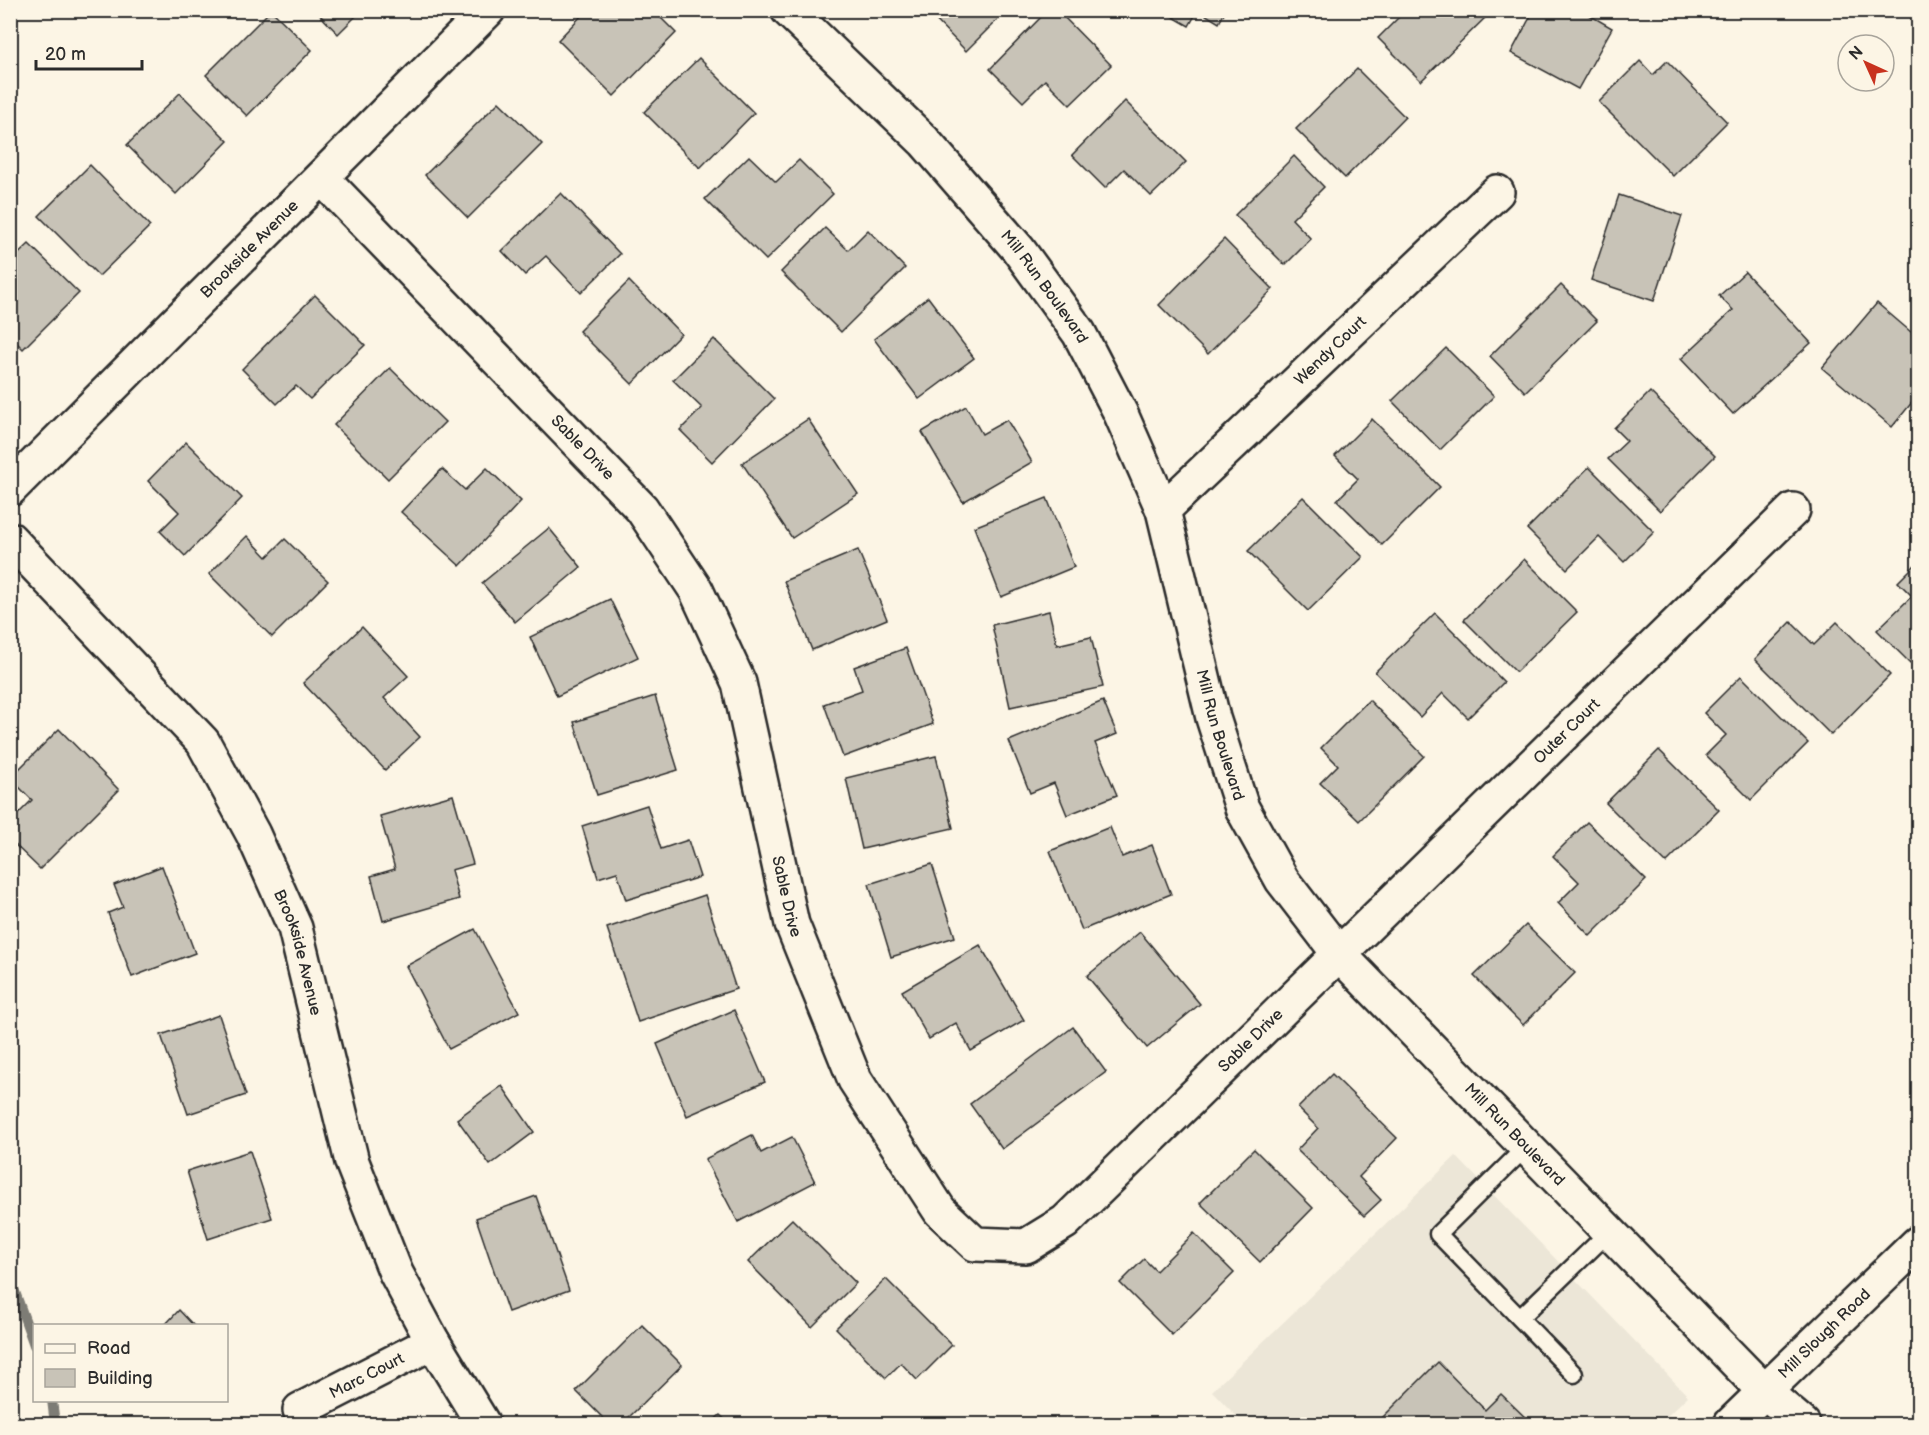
<svg xmlns="http://www.w3.org/2000/svg" width="1929" height="1435" font-family="'Balsamiq Sans',sans-serif">
<style>
.built{fill:#ece6d7}
.lines{fill:none;stroke-linecap:round;stroke-linejoin:round}
.stream{stroke:#7d7b74;stroke-width:10}
.building{fill:#c8c3b7;stroke:#2b2b2b;stroke-width:1.5}
.service-casing{stroke:#2b2b2b;stroke-width:21}
.minor-casing{stroke:#2b2b2b;stroke-width:38}
.tertiary-casing{stroke:#2b2b2b;stroke-width:38}
.service{stroke:#fcf5e5;stroke-width:16}
.minor{stroke:#fcf5e5;stroke-width:33}
.tertiary{stroke:#fcf5e5;stroke-width:33}
.labels{text-anchor:middle;dominant-baseline:central;stroke-width:6;stroke-linejoin:round;paint-order:stroke}
.street-label{font-size:16px;fill:#2b2b2b;stroke:#fcf5e5}
</style>
<rect width="100%" height="100%" fill="#fcf5e5"/>
<filter id="ink" filterUnits="userSpaceOnUse"><feTurbulence type="fractalNoise" baseFrequency=".0167" numOctaves="2"/><feDisplacementMap in="SourceGraphic" scale="12" xChannelSelector="R" yChannelSelector="G"/><feConvolveMatrix kernelMatrix="1 2 1 2 8 2 1 2 1" color-interpolation-filters="sRGB"/></filter>
<g filter="url(#ink)">
<path class="built" d="M 1456,1156 L 1688,1396 L 1659,1424 L 1244,1424 L 1212,1391 Z"/>
<g class="lines">
<g class="stream">
<path d="M 10,1278 L 34,1345"/>
<path d="M 52,1400 L 55,1424"/>
</g>
</g>
<g class="building">
<path d="M 271,10 L 312,50 L 247,116 L 206,75 Z"/>
<path d="M 315,10 L 362,10 L 338,34 Z"/>
<path d="M 587,10 L 653,10 L 676,33 L 614,96 L 558,40 Z"/>
<path d="M 926,10 L 1007,10 L 966,51 Z"/>
<path d="M 1048,10 L 1057,10 L 1111,65 L 1070,105 L 1045,80 L 1023,102 L 990,69 Z"/>
<path d="M 1161,10 L 1198,10 L 1189,26 Z"/>
<path d="M 1198,10 L 1226,10 L 1219,23 Z"/>
<path d="M 1406,10 L 1489,10 L 1491,12 L 1421,81 L 1378,38 Z"/>
<path d="M 1534,10 L 1581,10 L 1612,28 L 1578,89 L 1511,53 Z"/>
<path d="M 699,58 L 754,113 L 700,168 L 644,112 Z"/>
<path d="M 1640,61 L 1653,75 L 1667,61 L 1727,122 L 1673,176 L 1599,102 Z"/>
<path d="M 1357,69 L 1405,117 L 1345,178 L 1296,129 Z"/>
<path d="M 180,93 L 228,141 L 176,194 L 127,145 Z"/>
<path d="M 1125,101 L 1186,162 L 1151,196 L 1124,169 L 1105,188 L 1072,155 Z"/>
<path d="M 499,102 L 542,144 L 468,218 L 425,175 Z"/>
<path d="M 749,156 L 776,182 L 799,160 L 833,194 L 766,260 L 705,199 Z"/>
<path d="M 1294,156 L 1324,187 L 1292,219 L 1311,239 L 1285,265 L 1235,215 Z"/>
<path d="M 90,165 L 150,226 L 99,276 L 39,216 Z"/>
<path d="M 561,193 L 620,254 L 581,293 L 546,256 L 525,275 L 502,251 Z"/>
<path d="M 1619,195 L 1682,216 L 1654,301 L 1591,280 Z"/>
<path d="M 825,228 L 848,250 L 868,230 L 905,268 L 841,332 L 781,272 Z"/>
<path d="M 1224,239 L 1273,289 L 1208,354 L 1159,305 Z"/>
<path d="M 29,244 L 79,293 L 23,349 L 10,336 L 10,262 Z"/>
<path d="M 1745,272 L 1811,343 L 1733,414 L 1681,359 L 1733,310 L 1719,296 Z"/>
<path d="M 629,281 L 681,334 L 632,384 L 579,331 Z"/>
<path d="M 1561,285 L 1597,321 L 1525,392 L 1490,356 Z"/>
<path d="M 315,295 L 365,345 L 310,399 L 296,386 L 277,404 L 242,369 Z"/>
<path d="M 928,297 L 974,358 L 919,399 L 874,339 Z"/>
<path d="M 1877,303 L 1918,338 L 1918,395 L 1892,427 L 1822,368 Z"/>
<path d="M 714,339 L 774,399 L 712,462 L 680,430 L 702,408 L 673,380 Z"/>
<path d="M 1446,348 L 1494,396 L 1440,450 L 1392,401 Z"/>
<path d="M 390,368 L 445,422 L 388,479 L 334,425 Z"/>
<path d="M 1650,392 L 1715,456 L 1660,511 L 1608,459 L 1627,441 L 1614,428 Z"/>
<path d="M 966,406 L 982,434 L 1007,420 L 1032,462 L 963,502 L 922,432 Z"/>
<path d="M 808,419 L 858,494 L 792,538 L 742,463 Z"/>
<path d="M 1372,419 L 1440,487 L 1382,545 L 1337,500 L 1358,479 L 1335,456 Z"/>
<path d="M 186,442 L 242,498 L 185,556 L 160,531 L 179,512 L 148,481 Z"/>
<path d="M 1589,467 L 1654,532 L 1624,562 L 1599,537 L 1567,569 L 1527,529 Z"/>
<path d="M 487,468 L 521,501 L 460,566 L 401,512 L 442,469 L 465,490 Z"/>
<path d="M 1303,497 L 1363,557 L 1308,611 L 1248,551 Z"/>
<path d="M 1047,498 L 1074,567 L 1001,597 L 974,527 Z"/>
<path d="M 549,528 L 581,567 L 515,622 L 482,583 Z"/>
<path d="M 247,536 L 267,557 L 285,539 L 328,581 L 272,637 L 209,574 Z"/>
<path d="M 858,550 L 887,619 L 812,650 L 784,581 Z"/>
<path d="M 1524,559 L 1577,612 L 1516,672 L 1464,620 Z"/>
<path d="M 1918,562 L 1918,654 L 1910,663 L 1877,630 L 1912,596 L 1898,582 Z"/>
<path d="M 610,599 L 638,657 L 557,696 L 530,637 Z"/>
<path d="M 1049,611 L 1057,645 L 1091,637 L 1103,687 L 1010,707 L 992,625 Z"/>
<path d="M 1435,613 L 1504,682 L 1468,718 L 1443,693 L 1420,717 L 1375,672 Z"/>
<path d="M 1791,622 L 1814,645 L 1837,622 L 1890,675 L 1831,735 L 1755,659 Z"/>
<path d="M 362,627 L 408,676 L 384,698 L 420,737 L 385,770 L 303,683 Z"/>
<path d="M 906,648 L 933,724 L 843,757 L 824,704 L 862,690 L 854,667 Z"/>
<path d="M 1741,676 L 1808,743 L 1751,800 L 1706,755 L 1726,735 L 1704,713 Z"/>
<path d="M 655,696 L 678,770 L 597,795 L 574,722 Z"/>
<path d="M 1369,700 L 1424,756 L 1359,821 L 1320,783 L 1338,765 L 1321,748 Z"/>
<path d="M 1103,701 L 1117,734 L 1095,743 L 1117,795 L 1067,815 L 1054,783 L 1030,793 L 1009,741 Z"/>
<path d="M 59,729 L 119,790 L 40,869 L 10,840 L 10,822 L 32,800 L 10,778 Z"/>
<path d="M 1659,750 L 1719,810 L 1666,863 L 1606,803 Z"/>
<path d="M 936,756 L 953,828 L 862,849 L 846,778 Z"/>
<path d="M 453,795 L 473,864 L 451,870 L 459,899 L 383,921 L 371,876 L 395,869 L 380,816 Z"/>
<path d="M 647,805 L 661,849 L 688,840 L 700,877 L 626,900 L 617,872 L 598,878 L 582,826 Z"/>
<path d="M 1587,822 L 1646,880 L 1590,936 L 1558,903 L 1579,882 L 1553,856 Z"/>
<path d="M 1110,827 L 1122,857 L 1152,845 L 1171,894 L 1082,930 L 1050,851 Z"/>
<path d="M 932,864 L 955,937 L 891,957 L 869,884 Z"/>
<path d="M 162,866 L 195,953 L 132,977 L 108,913 L 123,907 L 114,885 Z"/>
<path d="M 705,895 L 736,989 L 638,1022 L 607,928 Z"/>
<path d="M 1526,925 L 1575,973 L 1523,1025 L 1474,976 Z"/>
<path d="M 475,929 L 519,1012 L 449,1049 L 406,966 Z"/>
<path d="M 1140,932 L 1200,1004 L 1147,1048 L 1087,976 Z"/>
<path d="M 980,945 L 1024,1020 L 971,1051 L 956,1023 L 929,1039 L 902,991 Z"/>
<path d="M 734,1010 L 765,1082 L 687,1116 L 657,1044 Z"/>
<path d="M 219,1015 L 246,1095 L 188,1114 L 161,1035 Z"/>
<path d="M 1073,1027 L 1106,1072 L 1002,1149 L 970,1104 Z"/>
<path d="M 1332,1074 L 1397,1138 L 1359,1177 L 1381,1200 L 1364,1216 L 1297,1150 L 1318,1128 L 1298,1108 Z"/>
<path d="M 502,1086 L 534,1132 L 490,1165 L 457,1119 Z"/>
<path d="M 752,1135 L 761,1153 L 792,1137 L 815,1182 L 738,1222 L 705,1159 Z"/>
<path d="M 1254,1149 L 1313,1208 L 1260,1262 L 1200,1203 Z"/>
<path d="M 250,1151 L 272,1218 L 208,1239 L 187,1171 Z"/>
<path d="M 536,1196 L 569,1290 L 508,1312 L 476,1218 Z"/>
<path d="M 792,1219 L 856,1283 L 812,1327 L 748,1262 Z"/>
<path d="M 1194,1233 L 1234,1273 L 1172,1335 L 1120,1283 L 1144,1259 L 1156,1271 Z"/>
<path d="M 886,1279 L 952,1345 L 917,1380 L 901,1363 L 886,1378 L 836,1328 Z"/>
<path d="M 179,1310 L 194,1326 L 164,1326 Z"/>
<path d="M 642,1325 L 682,1365 L 622,1424 L 609,1424 L 576,1391 Z"/>
<path d="M 1438,1362 L 1485,1410 L 1501,1394 L 1529,1421 L 1526,1424 L 1376,1424 Z"/>
<path d="M 720,1415 L 730,1424 L 710,1424 Z"/>
</g>
<g class="lines">
<g class="service-casing">
<g id="service">
<path d="M 1526,1147 L 1438,1234 L 1574,1374"/>
<path d="M 1520,1318 L 1609,1232"/>
</g>
</g>
<g class="minor-casing">
<g id="minor">
<path id="s1" d="M 788,10 L 924,141 L 1018,249 L 1079,333 L 1120,412 L 1163,510 L 1213,718 L 1242,808 L 1282,880 L 1339,954 L 1765,1392 L 1803,1424"/>
<path id="s2" d="M 322,178 L 642,509 L 696,590 L 739,683 L 792,924 L 855,1080 L 940,1211 L 975,1244 L 1026,1246 L 1065,1222 L 1793,510"/>
<path id="s3" d="M 10,489 L 488,10"/>
<path id="s4" d="M 1163,510 L 1497,192"/>
<path id="s5" d="M 10,539 L 203,742 L 253,834 L 295,928 L 352,1162 L 396,1273 L 433,1342 L 483,1424"/>
<path id="s6" d="M 300,1410 L 433,1342"/>
</g>
</g>
<g class="tertiary-casing">
<g id="tertiary">
<path id="s7" d="M 1731,1424 L 1918,1243"/>
</g>
</g>
<use href="#service" class="service"/>
<use href="#minor" class="minor"/>
<use href="#tertiary" class="tertiary"/>
</g>
</g>
<g class="labels">
<g class="street-label">
<text stroke="none"><textPath href="#s3" startOffset="339">Brookside Avenue</textPath></text>
<text stroke="none"><textPath href="#s1" startOffset="378">Mill Run Boulevard</textPath></text>
<text stroke="none"><textPath href="#s4" startOffset="231">Wendy Court</textPath></text>
<text stroke="none"><textPath href="#s2" startOffset="375">Sable Drive</textPath></text>
<text stroke="none"><textPath href="#s2" startOffset="2078">Outer Court</textPath></text>
<text stroke="none"><textPath href="#s1" startOffset="864">Mill Run Boulevard</textPath></text>
<text stroke="none"><textPath href="#s2" startOffset="879">Sable Drive</textPath></text>
<text stroke="none"><textPath href="#s5" startOffset="512">Brookside Avenue</textPath></text>
<text stroke="none"><textPath href="#s2" startOffset="1636">Sable Drive</textPath></text>
<text stroke="none"><textPath href="#s1" startOffset="1368">Mill Run Boulevard</textPath></text>
<text stroke="none"><textPath href="#s7" startOffset="130">Mill Slough Road</textPath></text>
<text stroke="none"><textPath href="#s6" startOffset="75">Marc Court</textPath></text>
</g>
</g>
<rect width="1929" height="1435" fill="none" stroke="#fcf5e5" stroke-width="36"/>
<rect x="18" y="18" width="1893" height="1399" fill="none" stroke="#2b2b2b" stroke-width="2" filter="url(#ink)"/>
<rect x="33" y="1324" width="195" height="78" fill="#fcf5e5" stroke="#a8a49b" stroke-width="1.5"/>
<rect x="45" y="1344" width="30" height="9" fill="#fcf5e5" stroke="#a8a49b" stroke-width="1.5"/>
<text x="87" y="1354" font-size="18" fill="#2b2b2b">Road</text>
<rect x="45" y="1369" width="30" height="18" fill="#c8c3b7" stroke="#a8a49b" stroke-width="1.5"/>
<text x="87" y="1384" font-size="18" fill="#2b2b2b">Building</text>
<g transform="translate(1866 63) rotate(315)"><circle r="28" fill="#fcf5e5" stroke="#a8a49b" stroke-width="1.5"/>
<path d="M0-4.5L10 22L0 15L-10 22Z" fill="#c8321e"/>
<text y="-9" font-size="16" font-weight="bold" text-anchor="middle" fill="#2b2b2b">N</text>
</g>
<path d="M36 60v9h106v-9" fill="none" stroke="#2b2b2b" stroke-width="3"/>
<text x="45" y="60" font-size="18" fill="#2b2b2b" stroke="#fcf5e5" stroke-width="4.5" paint-order="stroke">20 m</text>
</svg>
